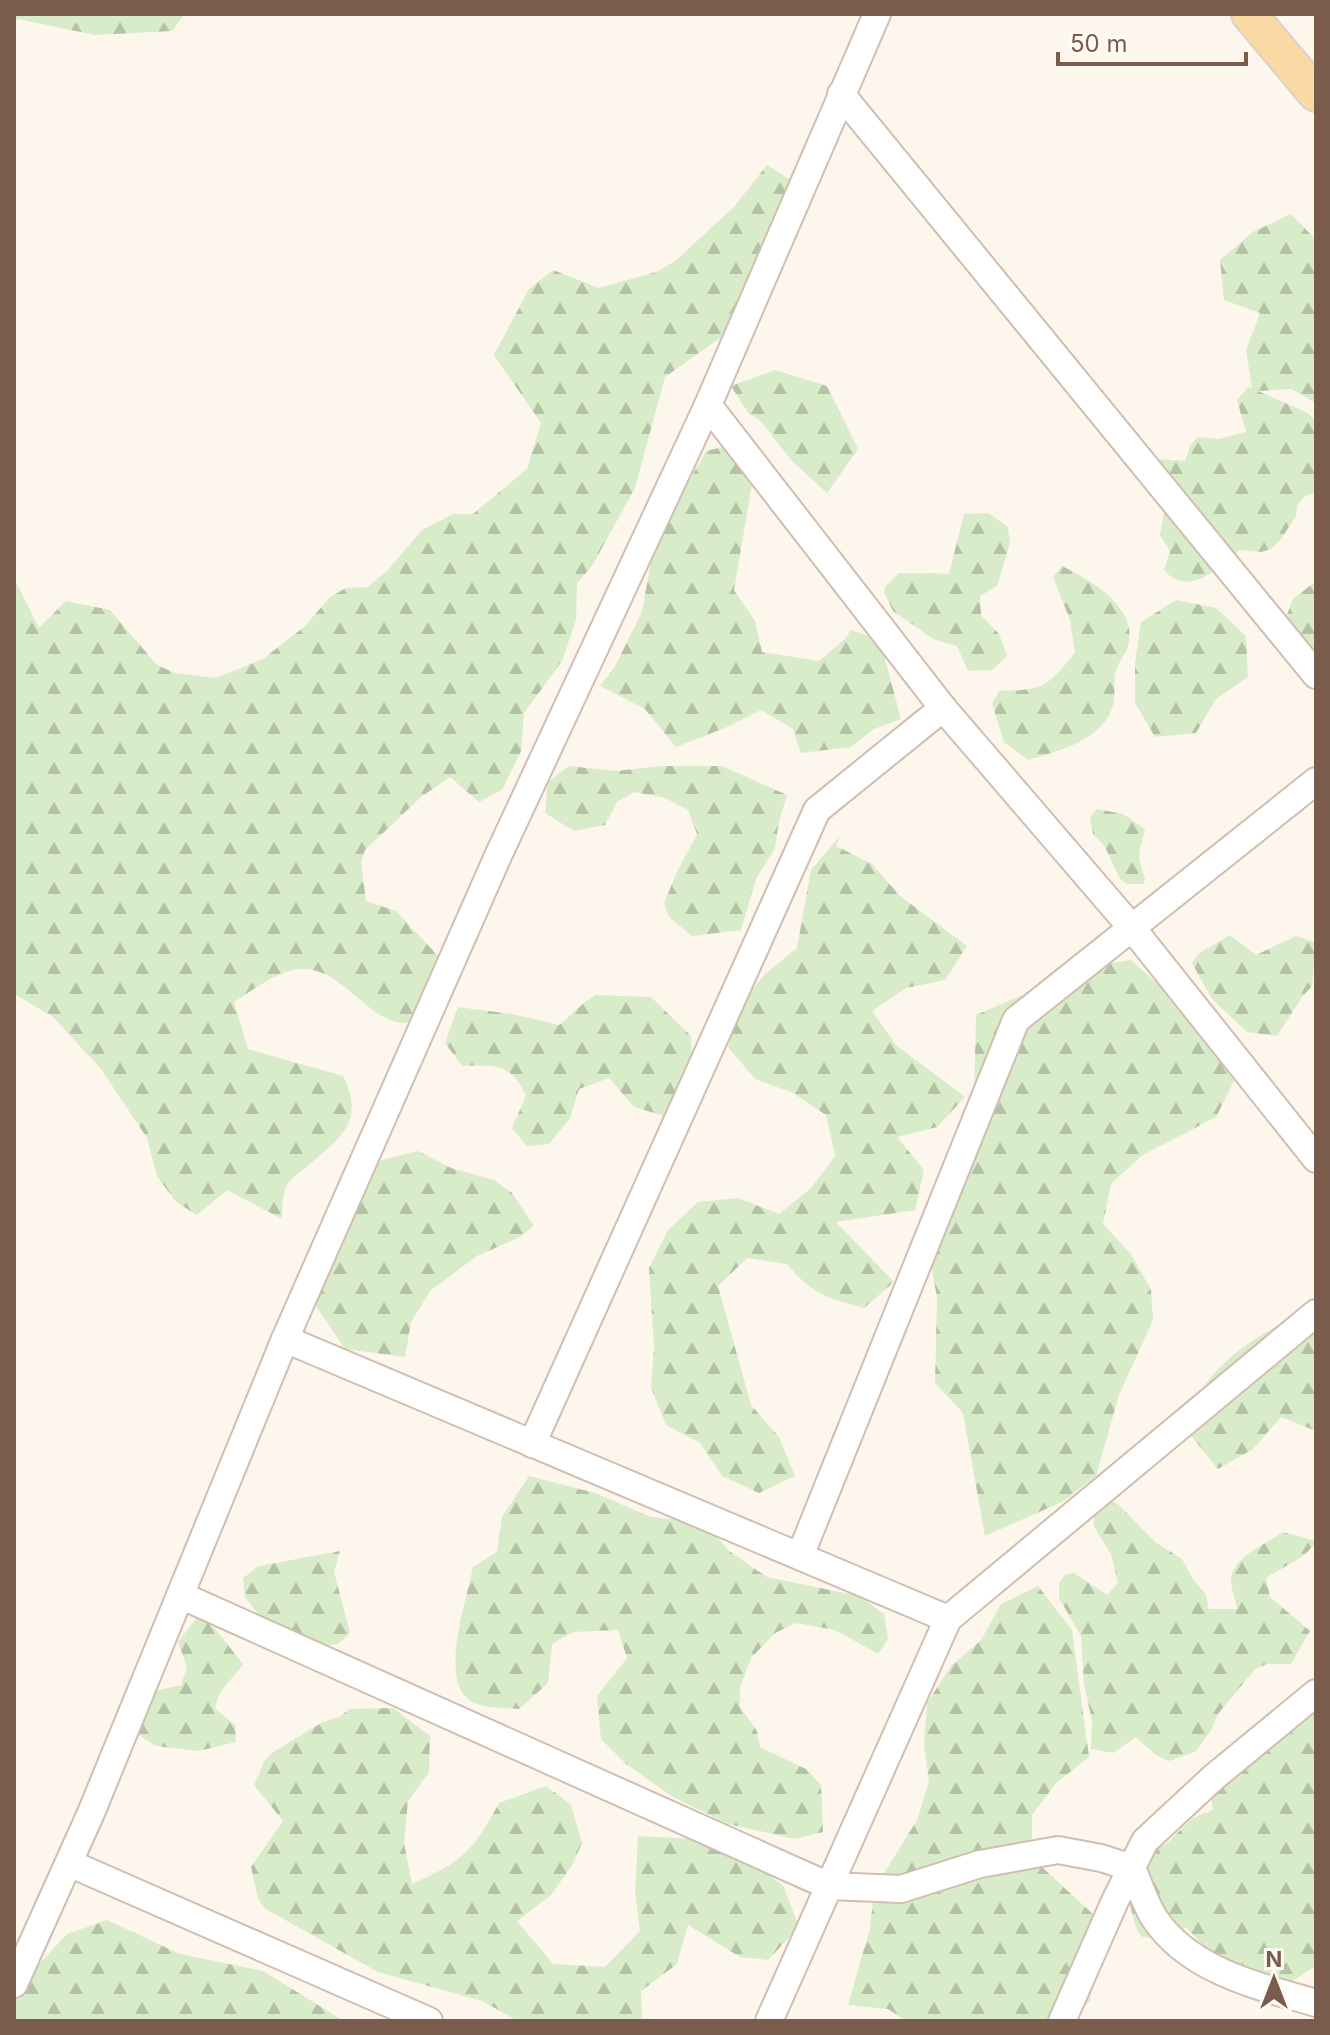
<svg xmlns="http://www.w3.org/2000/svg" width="1330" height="2035" font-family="Inter,sans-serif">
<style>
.forest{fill:url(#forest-firs)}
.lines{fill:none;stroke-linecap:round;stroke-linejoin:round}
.minor-casing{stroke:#d1beb0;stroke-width:30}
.major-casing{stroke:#dad1cd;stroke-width:38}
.minor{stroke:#fff;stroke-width:26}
.major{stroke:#fbd9a5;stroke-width:34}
</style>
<defs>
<pattern id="forest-firs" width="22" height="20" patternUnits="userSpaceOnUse" patternTransform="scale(2)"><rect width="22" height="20" fill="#d8ecc9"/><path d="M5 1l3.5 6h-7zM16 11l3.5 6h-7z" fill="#b4c2a5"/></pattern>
</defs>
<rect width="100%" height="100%" fill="#fdf6ec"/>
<g class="forest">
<path d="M 14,14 L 185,14 L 172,31 L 95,35 L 18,19 L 14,22 Z"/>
<path d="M 767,165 L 801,187 L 734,328 L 665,377 L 635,488 L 592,566 L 577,583 L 576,620 L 562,661 L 524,713 L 521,751 L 502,790 L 479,802 L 450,777 L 421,797 L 365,850 L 361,862 L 366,901 L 396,911 L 454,973 C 452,1000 452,1006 426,1015 C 420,1018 410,1024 403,1023 C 367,1020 345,972 306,969 C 280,967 254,990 234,1002 L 248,1049 L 343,1076 C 367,1124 337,1140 304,1169 C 299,1173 293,1177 289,1182 C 282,1193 282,1206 282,1219 L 227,1190 L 197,1215 L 176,1202 L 157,1176 L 147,1138 L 101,1069 L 52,1016 L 14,994 L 14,578 L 39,628 L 66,601 L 110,610 L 157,665 L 175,673 L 216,678 L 263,659 L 304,627 L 330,597 L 346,588 L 367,587 L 387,571 L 422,530 L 453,514 L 473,514 L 527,469 L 541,423 L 494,355 L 529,289 L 553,270 L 599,288 L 656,272 L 675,261 L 734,207 Z"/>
<path d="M 1291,214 L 1316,240 L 1316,403 L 1291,389 L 1258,391 L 1308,413 L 1316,421 L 1316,492 L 1304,497 L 1297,505 L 1296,516 L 1281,539 L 1271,549 L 1261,552 L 1240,550 C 1219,567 1189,599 1164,570 L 1170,551 L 1160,535 L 1165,507 L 1148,467 L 1157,459 L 1185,461 L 1190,446 L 1198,437 L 1219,439 L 1246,432 L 1237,400 L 1248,387 L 1252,388 L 1246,350 L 1260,313 L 1224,300 L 1220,260 L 1253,232 Z"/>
<path d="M 775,370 L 827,386 L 858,449 L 827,493 L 791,460 L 759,419 L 749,414 L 731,386 Z"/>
<path d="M 739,443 L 752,484 L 734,590 L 755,621 L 762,652 L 819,661 L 845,639 L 851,630 L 880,640 L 901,719 L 874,729 L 851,747 L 801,753 L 793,729 L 761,710 L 727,727 L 676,747 L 645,709 L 600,686 L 614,668 L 642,612 L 654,543 L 706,451 Z"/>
<path d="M 988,513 L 1008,527 L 1010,543 L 997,586 L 980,596 L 981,615 L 999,634 L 1007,656 L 992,670 L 968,671 L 957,646 L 935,640 L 893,611 L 884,592 L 885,587 L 899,573 L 949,574 L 964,514 Z"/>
<path d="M 1062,566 C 1090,580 1139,607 1128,646 C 1125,655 1117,664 1115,674 C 1113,684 1116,695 1113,705 C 1104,740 1059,751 1028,760 L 1004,742 L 992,704 L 999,691 C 1046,690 1046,687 1075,653 L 1070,620 L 1053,577 Z"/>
<path d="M 1316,581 L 1316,668 L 1308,642 L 1283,625 L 1293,599 Z"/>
<path d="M 1176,600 L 1216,608 L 1246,636 L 1248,677 L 1216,699 L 1196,733 L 1155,737 L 1135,703 L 1135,663 L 1141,622 Z"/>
<path d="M 569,766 L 615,771 L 662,766 L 722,766 L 787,795 L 779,821 L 775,848 L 756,879 L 741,930 L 692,936 L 669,917 L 664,903 L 677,872 L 697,834 L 688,810 L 665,798 L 634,792 L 617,802 L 605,825 L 574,831 L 545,813 L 548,782 Z"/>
<path d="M 1097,809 L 1123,814 L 1145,829 C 1139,856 1136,851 1145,879 L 1144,884 L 1128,884 L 1120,879 L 1104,845 L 1093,834 L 1090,817 Z"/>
<path d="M 840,836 L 836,846 L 872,864 L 900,896 L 967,946 L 945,980 L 906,988 L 872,1011 L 896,1045 L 965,1097 L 937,1127 L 897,1137 L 924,1170 L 915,1210 L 836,1222 L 894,1282 L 864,1308 C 826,1297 813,1295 787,1264 L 747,1258 L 718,1286 L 751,1405 L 779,1437 L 795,1476 L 759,1493 L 722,1476 L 700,1443 L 666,1425 L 651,1387 L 654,1346 L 649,1268 L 668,1230 L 698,1202 L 738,1198 L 779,1214 L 811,1188 L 835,1156 L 826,1115 L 793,1093 L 755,1079 L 728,1047 L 738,1007 L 765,974 L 797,948 L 811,870 Z"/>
<path d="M 1230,935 L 1256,955 L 1296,936 L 1316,943 L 1312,986 L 1302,997 L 1277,1036 L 1247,1032 L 1212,999 L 1192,963 L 1198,954 Z"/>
<path d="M 1131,960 L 1191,1014 L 1234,1081 L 1216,1117 L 1141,1156 L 1111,1184 L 1103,1224 L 1131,1254 L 1151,1290 L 1153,1320 L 1119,1395 L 1096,1476 L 1062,1502 L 985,1536 L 963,1413 L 935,1383 L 937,1298 L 930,1258 L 943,1220 L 965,1184 L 973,1144 L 976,1015 L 1090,966 Z"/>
<path d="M 596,995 L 651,997 L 691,1036 L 694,1088 L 671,1118 L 634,1107 L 609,1078 L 579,1089 L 570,1118 L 549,1144 L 527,1146 L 512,1128 L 526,1096 C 511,1063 495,1065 462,1066 L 445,1043 L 458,1007 L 512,1014 L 559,1025 C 573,1014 581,1003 596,995 Z"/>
<path d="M 418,1151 L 451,1168 L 494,1180 L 512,1193 L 534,1226 L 518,1238 L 477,1256 L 431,1290 L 411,1322 L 405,1357 L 345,1349 L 316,1306 L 322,1247 L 378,1161 Z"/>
<path d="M 1316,1307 L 1316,1431 L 1281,1417 L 1253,1449 L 1218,1469 L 1192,1437 C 1194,1424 1193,1406 1199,1395 C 1220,1355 1275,1324 1316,1307 Z"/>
<path d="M 529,1476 L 595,1493 L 651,1517 L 706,1523 L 729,1551 L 767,1577 L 859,1596 L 884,1614 L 888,1639 L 878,1654 L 835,1630 L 796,1623 L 775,1633 L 751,1658 L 740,1688 L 740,1707 L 757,1731 L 760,1747 L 806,1769 L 821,1785 L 823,1832 L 795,1839 L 728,1824 L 673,1797 L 626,1764 L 601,1739 L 597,1696 L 627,1658 L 618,1630 L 573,1632 L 552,1644 L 548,1683 L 519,1709 C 502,1707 477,1710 465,1696 C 442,1671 467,1598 473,1567 L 497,1552 L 502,1517 Z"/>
<path d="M 1093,1495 L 1118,1504 L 1155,1542 L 1182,1559 L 1193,1579 L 1206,1595 L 1209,1609 L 1237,1609 C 1236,1600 1232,1592 1231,1583 C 1229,1559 1262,1546 1280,1534 L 1286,1533 L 1316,1541 C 1306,1559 1283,1566 1266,1578 L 1270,1597 L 1310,1631 L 1291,1664 L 1267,1664 L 1255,1669 L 1218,1714 L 1210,1732 L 1195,1752 L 1169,1761 L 1156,1755 L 1136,1737 L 1113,1753 L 1091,1749 L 1092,1721 L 1084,1684 L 1081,1636 L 1059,1598 L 1059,1583 L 1065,1575 L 1074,1573 L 1107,1595 L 1118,1583 L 1111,1554 L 1094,1527 Z"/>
<path d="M 340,1551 L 334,1572 L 350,1633 L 338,1644 L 304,1647 L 259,1615 L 245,1597 L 243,1578 L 259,1566 Z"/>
<path d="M 1038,1586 L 1072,1630 L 1089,1757 L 1056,1783 L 1032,1815 L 1032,1858 L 1095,1916 L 1095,1958 L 1090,2001 L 1069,2021 L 906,2021 L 888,2009 L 848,2005 L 870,1928 L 874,1890 L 917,1820 L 929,1782 L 924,1743 L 927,1703 L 951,1666 L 981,1640 L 1001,1604 Z"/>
<path d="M 199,1615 L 216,1630 L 243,1664 C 231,1682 219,1687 215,1709 L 235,1725 L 236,1742 L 198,1751 L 156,1746 L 130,1729 L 150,1692 L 181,1685 L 187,1667 L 178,1642 Z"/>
<path d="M 1316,1700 L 1316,1966 L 1291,1982 L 1243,1977 L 1205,1948 L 1186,1927 L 1170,1938 L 1142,1937 L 1136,1928 L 1127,1893 L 1150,1854 L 1168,1842 L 1193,1818 L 1213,1810 L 1210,1789 Z"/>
<path d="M 393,1708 L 430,1736 L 429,1772 L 408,1801 L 404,1843 L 412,1884 C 464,1861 472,1852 499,1803 L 546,1786 L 571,1805 L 582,1843 L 571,1867 L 551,1895 L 517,1921 L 553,1964 L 605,1967 L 640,1931 L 635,1891 L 638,1836 L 717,1840 L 783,1885 L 799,1927 L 768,1960 L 740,1957 L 688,1925 L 677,1964 L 641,1991 L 642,2021 L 518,2021 L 482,2001 L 378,1972 L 264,1908 L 258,1898 L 251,1867 L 283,1821 L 254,1785 L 265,1760 L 272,1753 L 321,1723 L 341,1716 L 349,1709 Z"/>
<path d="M 107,1920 L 180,1954 L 263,1971 L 344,2021 L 14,2021 L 14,1979 L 28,1976 L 67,1934 Z"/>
</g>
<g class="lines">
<g class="minor-casing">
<g id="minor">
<path d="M 841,94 L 1316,675"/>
<path d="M 708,405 L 943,708 L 1132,928 L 1316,1159"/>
<path d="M 285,1339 L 948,1619"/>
<path d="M 532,1444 L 817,810 L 943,708"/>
<path d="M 800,1556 L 1016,1020 L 1316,781"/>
<path d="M 180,1595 L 829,1886 L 901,1889 L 980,1864 L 1058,1850 L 1101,1858 L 1132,1868 C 1139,1884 1145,1904 1155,1919 C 1190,1971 1258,1986 1316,2003"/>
<path d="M 69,1863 L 429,2021"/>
<path d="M 14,1984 L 91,1813 L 285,1339 L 498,856 L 708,405 L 877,14"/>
<path d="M 769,2021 L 948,1619 L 1316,1313"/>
<path d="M 1062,2021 L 1115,1901 L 1145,1841 L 1214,1777 L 1316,1693"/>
</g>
</g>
<g class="major-casing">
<path id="major" d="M 1249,14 L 1316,94"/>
</g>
<use href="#minor" class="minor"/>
<use href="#major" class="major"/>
</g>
<rect width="1330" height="2035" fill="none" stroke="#7a5c4d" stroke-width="32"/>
<g transform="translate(1274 1979)" stroke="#fffaf3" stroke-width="6" paint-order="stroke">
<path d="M0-6L14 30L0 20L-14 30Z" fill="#7a5c4d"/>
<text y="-12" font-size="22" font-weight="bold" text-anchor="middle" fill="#7a5c4d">N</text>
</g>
<path d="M1058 52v12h188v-12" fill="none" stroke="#7a5c4d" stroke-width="4"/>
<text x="1070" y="52" font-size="24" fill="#7a5c4d" stroke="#fffaf3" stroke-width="6" paint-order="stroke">50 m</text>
</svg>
